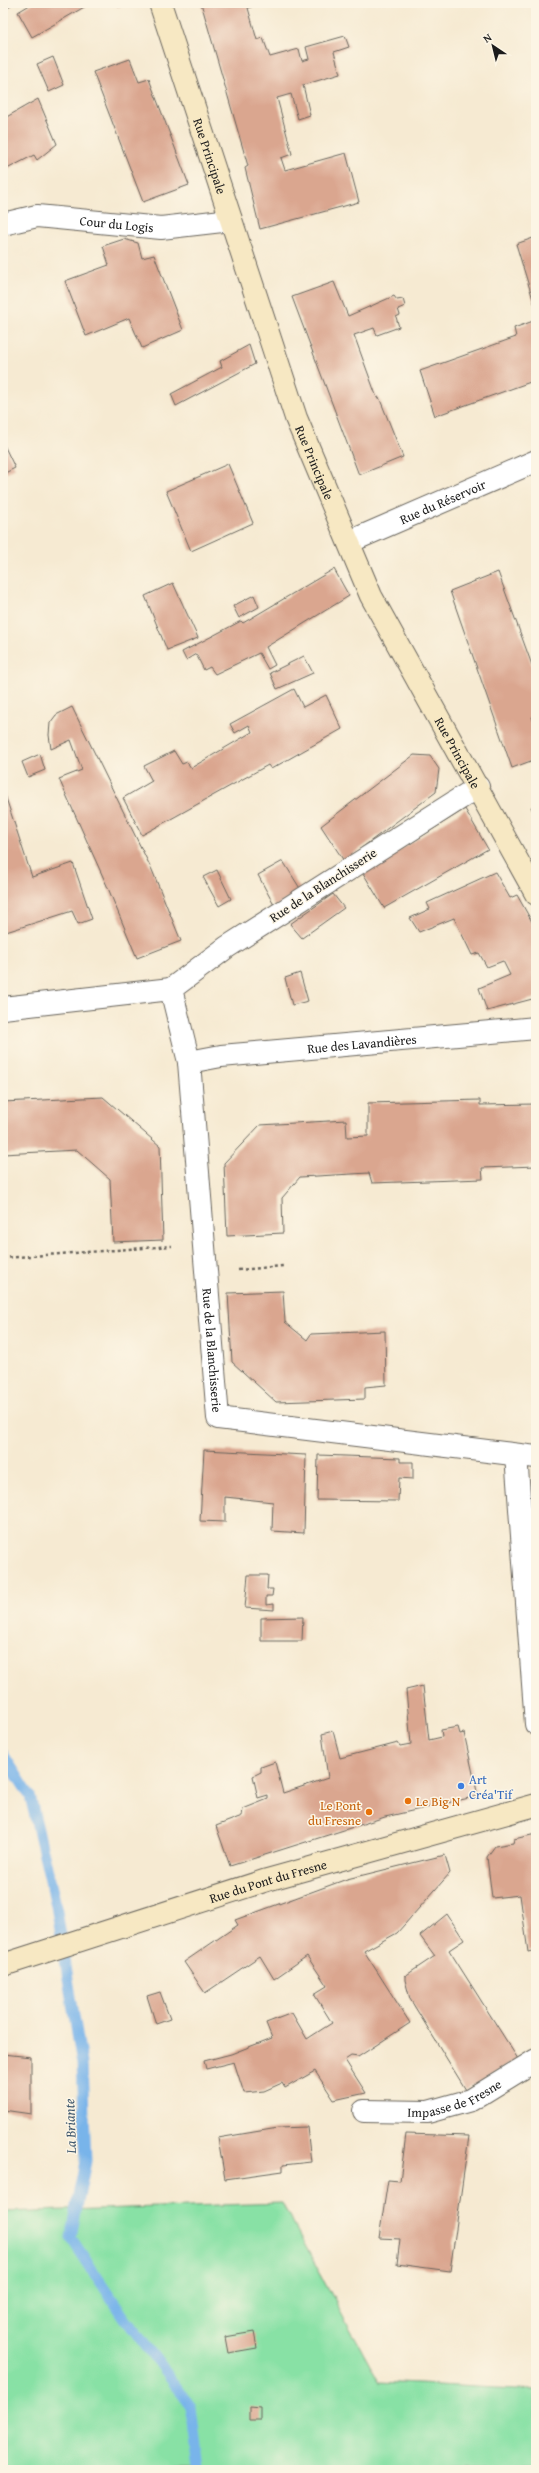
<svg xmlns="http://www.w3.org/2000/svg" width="539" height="2473" font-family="'Gentium Book Plus',serif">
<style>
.green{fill:#88e1a5;stroke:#527e60}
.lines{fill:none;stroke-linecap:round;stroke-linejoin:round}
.stream{stroke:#78b4ea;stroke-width:11}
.building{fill:#daa68f}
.street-casing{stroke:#68645c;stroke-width:24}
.secondary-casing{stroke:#68645c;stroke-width:24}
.path{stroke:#68645c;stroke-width:2.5;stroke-dasharray:3 3;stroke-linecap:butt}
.street{stroke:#fff;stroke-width:22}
.secondary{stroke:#f7e8c3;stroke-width:22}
.shop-dot{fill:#3f7fe0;stroke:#fcf5e5;stroke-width:1.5}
.food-dot{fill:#e8710a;stroke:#fcf5e5;stroke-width:1.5}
.labels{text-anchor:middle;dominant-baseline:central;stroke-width:3;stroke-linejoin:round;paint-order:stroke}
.street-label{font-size:13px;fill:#1c1c1c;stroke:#fcf5e5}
.shop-label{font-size:13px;fill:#366cbe;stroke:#fcf5e5;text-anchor:start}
.food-label{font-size:13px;fill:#c56008;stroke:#fcf5e5;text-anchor:start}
.water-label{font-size:14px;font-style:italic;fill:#41596e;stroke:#fcf5e5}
</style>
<rect width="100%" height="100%" fill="#fcf5e5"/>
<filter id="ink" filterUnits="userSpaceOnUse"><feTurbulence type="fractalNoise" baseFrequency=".025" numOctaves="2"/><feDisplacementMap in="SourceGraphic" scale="8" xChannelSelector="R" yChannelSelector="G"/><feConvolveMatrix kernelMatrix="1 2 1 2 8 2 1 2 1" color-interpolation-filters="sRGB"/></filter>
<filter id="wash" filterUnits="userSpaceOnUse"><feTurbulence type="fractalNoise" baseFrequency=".012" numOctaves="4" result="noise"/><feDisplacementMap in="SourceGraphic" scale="16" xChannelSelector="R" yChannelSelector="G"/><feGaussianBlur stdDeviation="0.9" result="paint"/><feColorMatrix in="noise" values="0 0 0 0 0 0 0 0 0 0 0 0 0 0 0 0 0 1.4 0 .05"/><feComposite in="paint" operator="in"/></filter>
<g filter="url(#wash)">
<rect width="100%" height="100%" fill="#f6ead2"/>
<path class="green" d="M 282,2203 L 379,2382 L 536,2390 L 536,2470 L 3,2470 L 3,2212 Z"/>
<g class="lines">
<path class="stream" d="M 3,1754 L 30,1796 L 56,1905 L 82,2064 L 86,2161 L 71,2238 L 124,2317 L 191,2406 L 199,2470"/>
</g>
<g id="blocks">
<g class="building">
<path d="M 33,3 L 85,3 L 86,6 L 32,37 L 18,12 Z"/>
<path d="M 117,3 L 129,3 L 118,7 Z"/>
<path d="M 201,3 L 263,3 L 248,8 L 257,40 L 263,38 L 270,57 L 299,49 L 302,61 L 309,59 L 306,47 L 345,36 L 349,47 L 334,52 L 340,74 L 303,85 L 310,115 L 298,119 L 291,94 L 277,98 L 292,154 L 281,158 L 285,170 L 346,153 L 359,202 L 260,229 L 245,168 L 248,166 Z"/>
<path d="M 53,57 L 64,85 L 49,92 L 37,64 Z"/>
<path d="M 130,59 L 139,82 L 149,79 L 189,185 L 143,202 L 93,72 Z"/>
<path d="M 38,99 L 57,144 L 37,160 L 34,155 L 3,171 L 3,119 Z"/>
<path d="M 536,237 L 536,309 L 516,244 Z"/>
<path d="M 124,239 L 138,243 L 142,258 L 154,255 L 183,330 L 142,348 L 129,318 L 86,336 L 65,281 L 109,265 L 103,246 Z"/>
<path d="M 334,282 L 348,316 L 394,296 L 397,300 L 403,299 L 405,306 L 398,309 L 400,315 L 396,317 L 399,327 L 377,335 L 374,328 L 354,335 L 377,398 L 379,397 L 403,457 L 359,475 L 292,297 Z"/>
<path d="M 536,320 L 536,380 L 435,416 L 420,371 L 516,337 L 514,328 Z"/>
<path d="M 249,345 L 255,364 L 176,406 L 171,394 L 222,367 L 220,361 Z"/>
<path d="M 3,443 L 15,468 L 3,474 Z"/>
<path d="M 228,464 L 253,523 L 191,551 L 166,491 Z"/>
<path d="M 334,569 L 349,596 L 266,647 L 275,665 L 268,669 L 259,653 L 215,674 L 210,667 L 204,670 L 196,654 L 186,660 L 182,652 L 241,621 L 243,623 Z"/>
<path d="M 498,572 L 536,676 L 536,715 L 532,717 L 536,729 L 536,759 L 512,768 L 450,591 Z"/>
<path d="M 173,583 L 198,638 L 167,650 L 145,596 Z"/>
<path d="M 254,595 L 259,607 L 239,618 L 233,606 Z"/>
<path d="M 304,656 L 313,673 L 277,689 L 270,673 Z"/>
<path d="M 294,689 L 303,707 L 326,695 L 342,729 L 271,769 L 268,765 L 142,835 L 123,798 L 152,781 L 144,766 L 174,751 L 182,764 L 187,762 L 191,768 L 252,732 L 249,725 L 235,733 L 230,724 Z"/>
<path d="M 72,707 L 152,870 L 181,941 L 137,958 L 108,888 L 59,779 L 82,770 L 71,740 L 51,749 L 49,735 L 50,723 L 56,715 Z"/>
<path d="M 40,754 L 45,770 L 28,777 L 22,762 Z"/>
<path d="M 414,755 L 430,756 L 439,769 L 436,792 L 344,861 L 321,826 Z"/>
<path d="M 3,789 L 32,877 L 73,863 L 92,919 L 78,924 L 72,911 L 3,933 Z"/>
<path d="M 536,805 L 536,818 L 531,807 Z"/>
<path d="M 465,809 L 488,849 L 384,908 L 363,873 Z"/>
<path d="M 283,861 L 301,890 L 275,907 L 258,875 Z"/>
<path d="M 217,870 L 231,899 L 219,906 L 203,877 Z"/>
<path d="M 495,872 L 510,898 L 517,895 L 536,929 L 536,998 L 487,1011 L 479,988 L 510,975 L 503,961 L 487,967 L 479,953 L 472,955 L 454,918 L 419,932 L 410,918 L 430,909 L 427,903 Z"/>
<path d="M 333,894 L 344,908 L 302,938 L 290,924 Z"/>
<path d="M 300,973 L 308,1001 L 292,1005 L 285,978 Z"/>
<path d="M 103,1097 L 160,1146 L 163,1240 L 113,1242 L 110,1179 L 77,1150 L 3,1154 L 3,1102 Z"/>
<path d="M 480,1100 L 480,1105 L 536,1104 L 536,1166 L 482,1168 L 483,1179 L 372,1183 L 369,1173 L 300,1177 L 282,1198 L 283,1233 L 227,1236 L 224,1163 L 260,1125 L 346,1120 L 347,1137 L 368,1136 L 368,1103 Z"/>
<path d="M 283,1291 L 285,1322 L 307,1340 L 311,1334 L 385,1331 L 386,1385 L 365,1387 L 365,1399 L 276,1402 L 232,1362 L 228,1293 Z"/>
<path d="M 204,1450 L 306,1455 L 304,1533 L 272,1531 L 273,1502 L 225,1497 L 225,1522 L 200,1521 Z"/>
<path d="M 318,1455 L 400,1458 L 400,1462 L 413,1462 L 413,1479 L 399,1478 L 398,1501 L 317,1500 Z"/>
<path d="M 248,1575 L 268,1575 L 267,1589 L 273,1589 L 272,1596 L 266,1596 L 266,1605 L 274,1604 L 274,1610 L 245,1608 Z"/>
<path d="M 303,1617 L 302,1641 L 261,1641 L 261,1618 Z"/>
<path d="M 423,1686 L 429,1740 L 442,1737 L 441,1730 L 458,1727 L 460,1734 L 464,1733 L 478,1796 L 385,1817 L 230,1866 L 216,1826 L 242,1816 L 243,1809 L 268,1799 L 268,1795 L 258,1798 L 253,1776 L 261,1772 L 261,1767 L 275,1762 L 283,1793 L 328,1778 L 322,1734 L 333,1731 L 340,1758 L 398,1743 L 400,1746 L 411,1744 L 406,1690 Z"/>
<path d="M 536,1834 L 536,1950 L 528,1952 L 520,1895 L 492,1898 L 487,1857 L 495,1846 L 513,1843 L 514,1839 Z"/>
<path d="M 445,1855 L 450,1873 L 397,1933 L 364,1951 L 410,2023 L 358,2057 L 351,2056 L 345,2060 L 366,2093 L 334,2100 L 315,2071 L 285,2088 L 282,2083 L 264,2091 L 244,2093 L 234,2062 L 206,2069 L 204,2061 L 231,2054 L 272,2038 L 266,2023 L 292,2013 L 307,2039 L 324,2028 L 332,2023 L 314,1994 L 327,1986 L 307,1956 L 274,1979 L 260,1956 L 205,1993 L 184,1962 L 238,1925 L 235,1920 L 347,1879 Z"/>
<path d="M 447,1914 L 464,1940 L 449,1950 L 518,2059 L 466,2090 L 410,1999 L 405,1980 L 405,1976 L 435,1956 L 420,1936 Z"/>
<path d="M 160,1992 L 170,2019 L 156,2024 L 147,1996 Z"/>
<path d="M 3,2054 L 31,2057 L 31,2114 L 3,2110 Z"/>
<path d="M 307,2127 L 311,2162 L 283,2165 L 283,2171 L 225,2179 L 218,2138 L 278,2128 Z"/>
<path d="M 406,2134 L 469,2136 L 450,2271 L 397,2264 L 400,2239 L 379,2238 L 388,2180 L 400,2181 Z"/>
<path d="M 254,2332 L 257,2348 L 228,2353 L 225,2337 Z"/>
<path d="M 250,2407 L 261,2408 L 261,2420 L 250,2420 Z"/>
</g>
</g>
</g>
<g filter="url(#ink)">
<use href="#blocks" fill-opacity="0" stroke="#68645c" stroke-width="1"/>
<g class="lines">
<g class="street-casing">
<g id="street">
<path id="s1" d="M 3,224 L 37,216 L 161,228 L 231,220"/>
<path id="s2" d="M 349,542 L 536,461"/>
<path id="s3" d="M 478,787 L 227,947 L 171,989 L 189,1062 L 218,1418 L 536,1457"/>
<path d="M 3,1008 L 171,989"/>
<path id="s4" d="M 189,1062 L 221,1056 L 536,1028"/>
<path d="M 516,1455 L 536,1724"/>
<path id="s5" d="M 364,2111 L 428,2112 L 471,2100 L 536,2060"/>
</g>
</g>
<g class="secondary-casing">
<g id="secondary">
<path id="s6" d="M 160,3 L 296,418 L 371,596 L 536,894"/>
<path id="s7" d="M 3,1965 L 267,1880 L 536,1805"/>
</g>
</g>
<g class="path">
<path d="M 3,10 L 14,3"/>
<path d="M 3,1258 L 172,1246"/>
<path d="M 238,1270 L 283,1266"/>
</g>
<use href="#street" class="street"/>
<use href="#secondary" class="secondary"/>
</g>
</g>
<circle class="shop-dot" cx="461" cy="1786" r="4"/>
<g class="food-dot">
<circle cx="408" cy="1801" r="4"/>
<circle cx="369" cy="1812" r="4"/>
</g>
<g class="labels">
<g class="street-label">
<text stroke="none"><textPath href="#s6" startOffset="161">Rue Principale</textPath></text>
<text stroke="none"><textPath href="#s1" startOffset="115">Cour du Logis</textPath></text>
<text stroke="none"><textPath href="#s6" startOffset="485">Rue Principale</textPath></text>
<text stroke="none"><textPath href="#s2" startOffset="102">Rue du Réservoir</textPath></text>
<text stroke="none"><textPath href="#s6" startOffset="809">Rue Principale</textPath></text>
<text transform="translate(323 885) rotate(-33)">Rue de la Blanchisserie</text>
<text stroke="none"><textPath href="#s4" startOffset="174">Rue des Lavandières</textPath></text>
<text stroke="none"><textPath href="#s3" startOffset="732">Rue de la Blanchisserie</textPath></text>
<text stroke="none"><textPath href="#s7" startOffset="278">Rue du Pont du Fresne</textPath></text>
<text stroke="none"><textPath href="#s5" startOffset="93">Impasse de Fresne</textPath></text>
</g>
<g class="shop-label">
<text x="469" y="1779">Art<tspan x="469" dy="15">Créa'Tif</tspan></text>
</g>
<g class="food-label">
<text x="416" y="1801">Le Big N</text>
<text x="361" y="1805" text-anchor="end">Le Pont<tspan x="361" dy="15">du Fresne</tspan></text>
</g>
<g class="water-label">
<text transform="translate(70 2126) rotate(-92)">La Briante</text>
</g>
</g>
<rect width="539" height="2473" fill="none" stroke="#fcf5e5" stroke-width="16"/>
<g transform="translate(493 46) rotate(325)" stroke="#fcf5e5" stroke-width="3" paint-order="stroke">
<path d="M0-3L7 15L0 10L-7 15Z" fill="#1c1c1c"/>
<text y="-6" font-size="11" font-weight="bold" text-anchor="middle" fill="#1c1c1c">N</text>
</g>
</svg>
